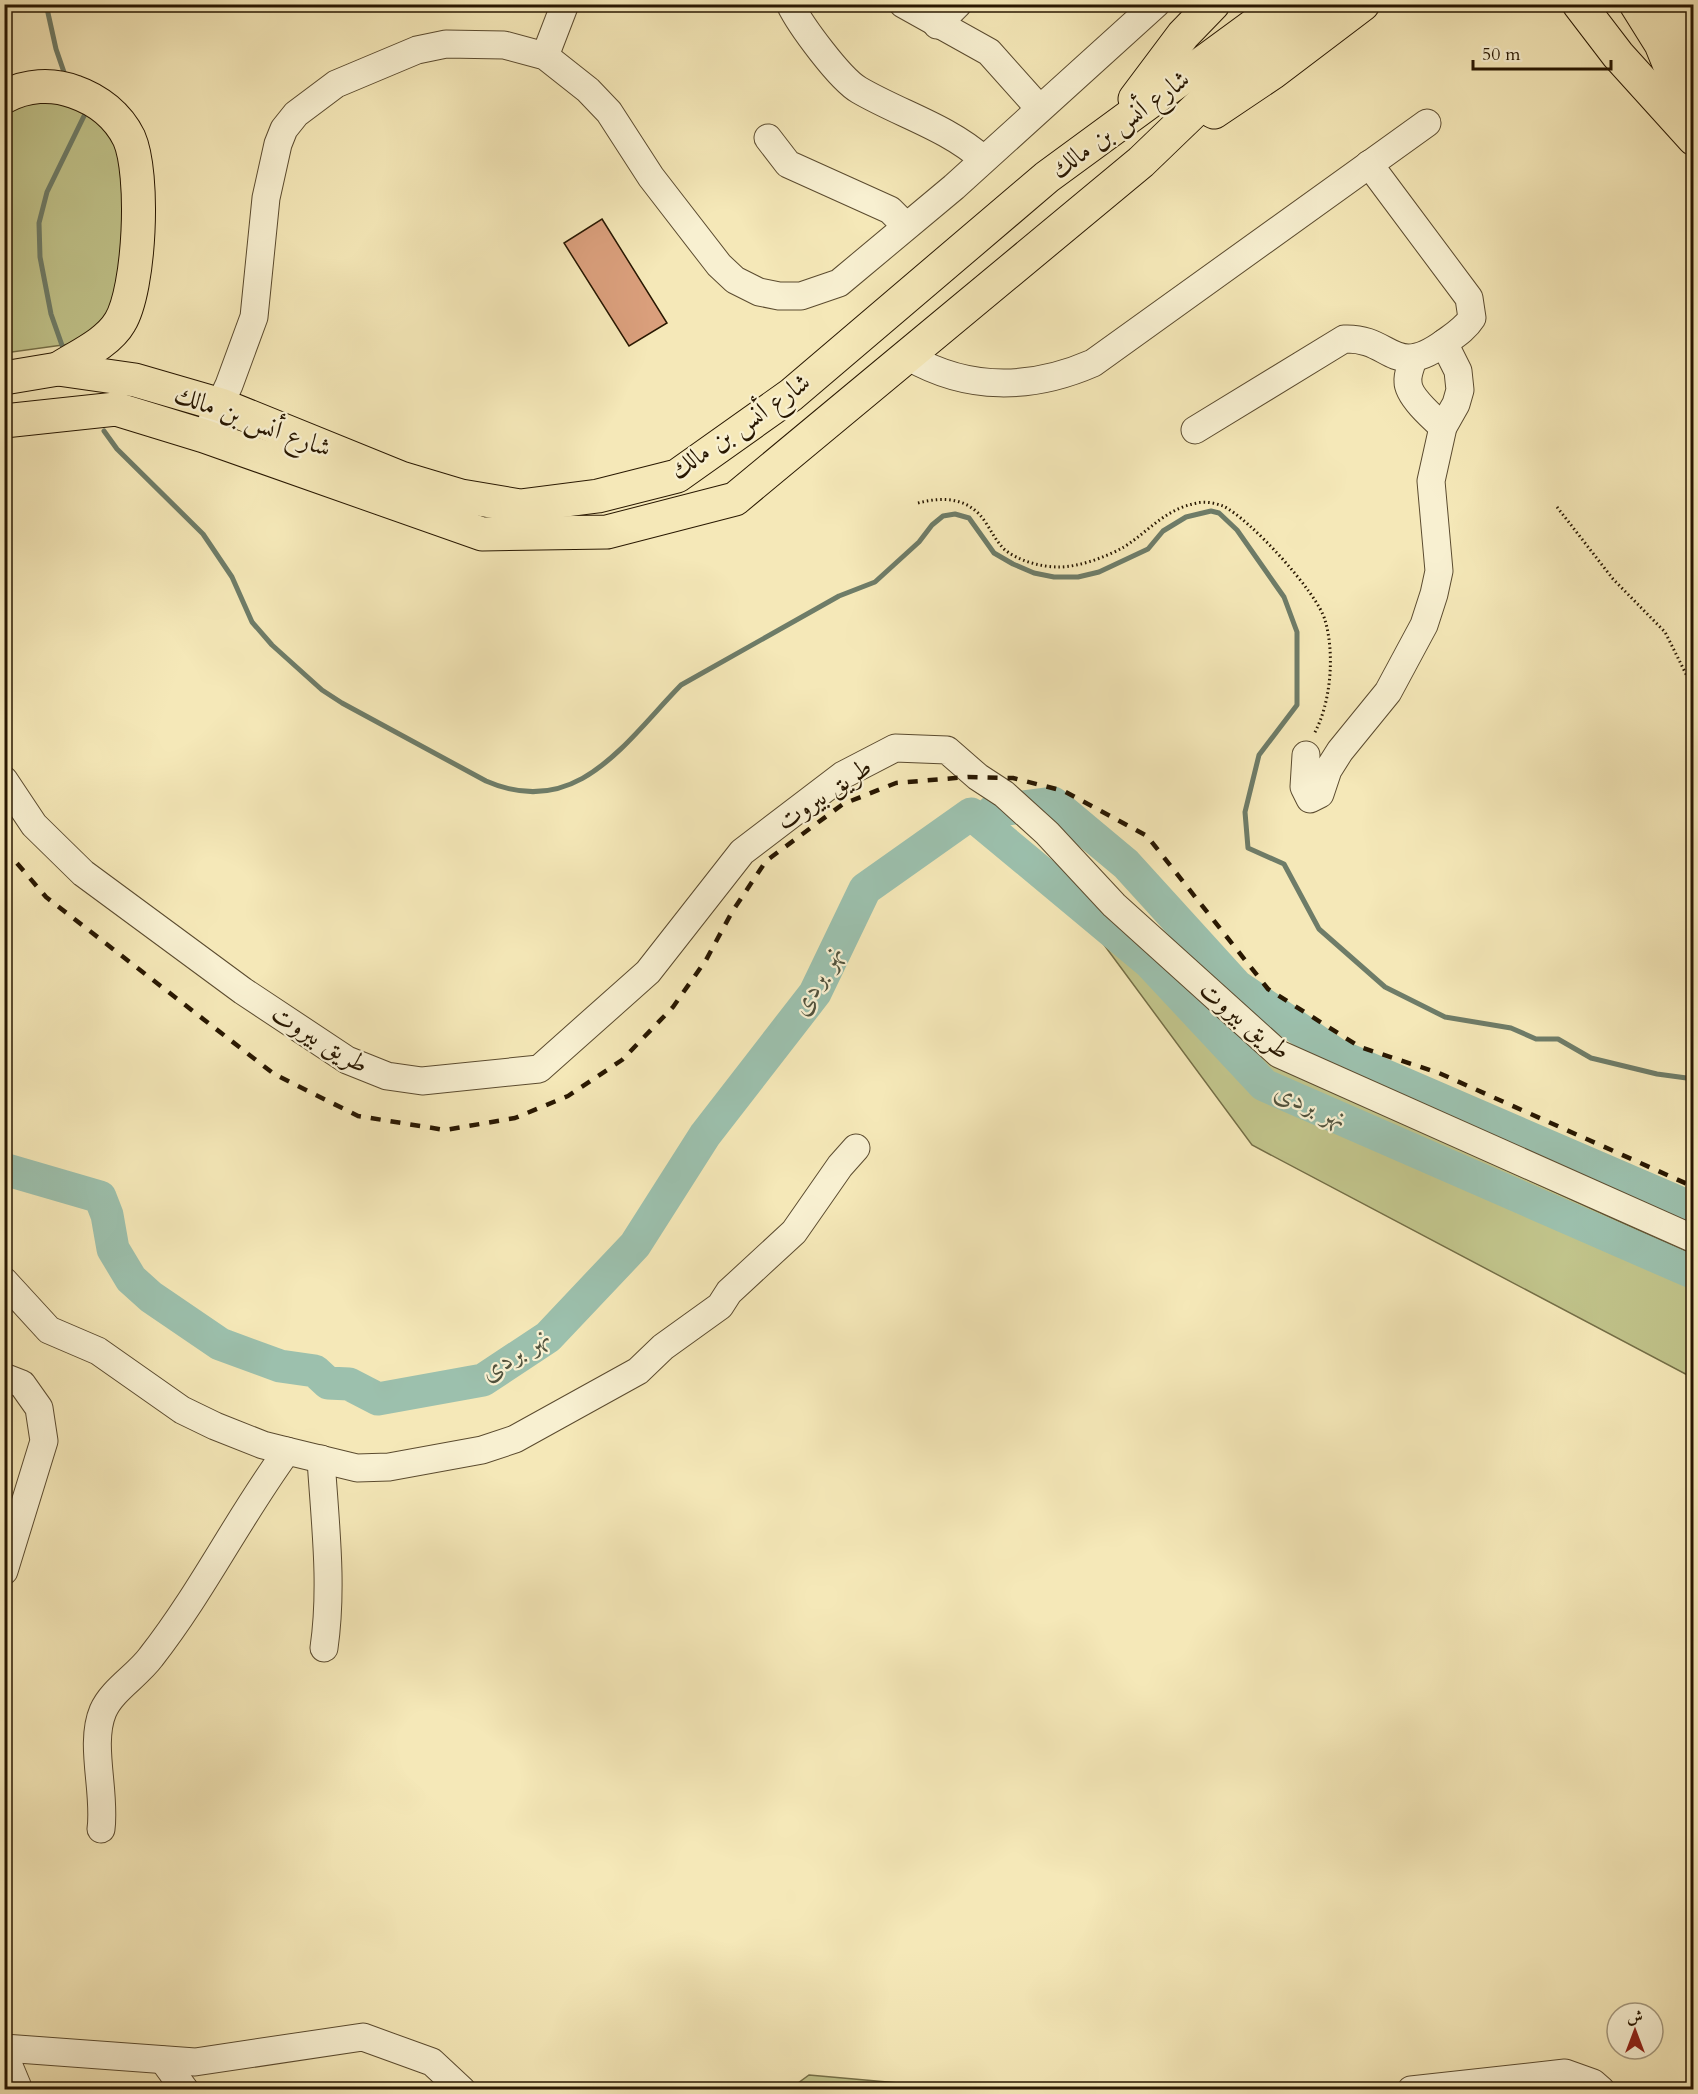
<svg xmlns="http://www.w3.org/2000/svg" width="1698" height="2094" font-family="Cardo,Amiri,serif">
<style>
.green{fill:#c1c48b;stroke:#746e46;stroke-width:1.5}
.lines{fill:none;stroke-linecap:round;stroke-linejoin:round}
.stream{stroke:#6e7c68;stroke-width:5}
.river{stroke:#9cc0ad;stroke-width:33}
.building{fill:#da9f7c;stroke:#281701;stroke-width:1.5}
.minor-casing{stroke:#5b4b2f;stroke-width:29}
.major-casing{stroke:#281701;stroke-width:35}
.path{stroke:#281701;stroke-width:3;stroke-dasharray:1.5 3;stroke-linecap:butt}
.minor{stroke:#f8f0d1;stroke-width:27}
.major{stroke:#f5e8b8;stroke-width:33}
.rail{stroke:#281701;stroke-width:4.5;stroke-dasharray:10 10;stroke-linecap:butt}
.labels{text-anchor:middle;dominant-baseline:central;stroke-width:4.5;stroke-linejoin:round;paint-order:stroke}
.street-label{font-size:26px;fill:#281701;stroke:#f8f0d1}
.water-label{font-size:27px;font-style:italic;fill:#51523d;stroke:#f8f0d1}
</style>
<rect width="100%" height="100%" fill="#f5e8b8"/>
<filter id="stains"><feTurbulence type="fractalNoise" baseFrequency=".00333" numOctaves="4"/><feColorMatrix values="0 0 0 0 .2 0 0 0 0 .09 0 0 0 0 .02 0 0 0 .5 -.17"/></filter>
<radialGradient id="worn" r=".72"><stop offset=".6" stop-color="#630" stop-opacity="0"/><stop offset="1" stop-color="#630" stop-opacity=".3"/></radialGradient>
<g class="green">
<path d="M 41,98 C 56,103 87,109 98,117 C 143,152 119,262 113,312 L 77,343 L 5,353 L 5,111 Z"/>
<path d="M 1065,892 L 1177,990 L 1274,1064 L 1693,1255 L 1693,1378 L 1252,1145 Z"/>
<path d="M 809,2075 L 966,2089 L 790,2089 Z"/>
</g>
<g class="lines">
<g class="stream">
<path d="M 46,4 L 56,49 L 66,78"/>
<path d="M 64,351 L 51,314 L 40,257 L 39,223 L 47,192 L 85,114 L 83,110"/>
<path d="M 104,431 L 117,449 L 203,534 L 232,577 L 252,622 L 272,645 L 322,690 L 342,703 L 486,781 C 577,821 626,741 681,685 L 839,596 L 875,582 L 919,542 L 932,525 L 943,516 L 955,514 L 969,518 L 994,553 L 1013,564 L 1034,573 L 1054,577 L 1078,577 L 1099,572 L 1148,549 L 1163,531 L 1186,517 L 1211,511 L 1219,513 L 1237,530 L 1284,597 L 1297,632 L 1297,705 L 1259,755 L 1245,812 L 1248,848 L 1284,864 L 1319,929 L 1385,987 L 1445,1017 L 1511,1028 L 1536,1039 L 1558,1039 L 1591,1058 L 1657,1074 L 1694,1079"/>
</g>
<g class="river">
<path d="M 993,811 L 1053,803 L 1126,864 L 1237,986 L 1337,1055 L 1694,1209"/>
<path d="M 4,1169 L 100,1197 L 107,1215 L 113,1249 L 131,1279 L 151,1297 L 220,1344 L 280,1366 L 315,1371 L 328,1383 L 349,1384 L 378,1399 L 483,1380 L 548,1337 L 635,1245 L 705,1135 L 815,993 L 865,889 L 971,814 L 1149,962 L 1264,1085 L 1694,1273"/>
</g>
</g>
<path class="building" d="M 602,219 L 667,323 L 629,346 L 564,243 Z"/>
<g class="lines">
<g class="minor-casing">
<g id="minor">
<path d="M 790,4 C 800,25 840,79 859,90 C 900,114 947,127 983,159"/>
<path d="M 903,4 L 989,52 L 1039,108"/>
<path d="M 937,25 L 958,4"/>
<path d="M 545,56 L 565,4"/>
<path d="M 768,138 L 788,164 L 890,210 L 906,226"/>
<path d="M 909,357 C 968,391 1031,390 1093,363 L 1427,123"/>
<path d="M 1413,359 C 1411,366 1407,375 1408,382 C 1408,396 1433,418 1443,427"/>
<path d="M 211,423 L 229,385 L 254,317 L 266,198 L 278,144 L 284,129 L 296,114 L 336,84 L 417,50 L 446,44 L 504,45 L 545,56 L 588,90 L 609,112 L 651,177 L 719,265 L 735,280 L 759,292 L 779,296 L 801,296 L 839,283 L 954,187 L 1156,4"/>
<path d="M 1195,430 L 1344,339 C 1392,337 1392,380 1444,343 C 1455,335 1465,329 1472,318 L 1469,298 L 1369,164"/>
<path d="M 1306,755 L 1304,787 L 1310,799 L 1320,794 L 1328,770 L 1340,751 L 1388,692 L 1424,625 L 1434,594 L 1439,571 L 1431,481 L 1443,427 L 1456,404 L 1460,390 L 1458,371 L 1444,343"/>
<path d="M 4,780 L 34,825 L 83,873 L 243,991 L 347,1060 L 387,1076 L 422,1081 L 539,1069 L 648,972 L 742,852 L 843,775 L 895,748 L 947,750 L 978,777 L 1004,794 L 1047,833 L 1114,905 L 1279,1054 L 1694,1239"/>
<path d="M 4,1281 L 49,1330 L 98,1351 L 182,1410 L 215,1426 L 263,1445 L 287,1451 L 357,1468 L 389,1467 L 482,1450 L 515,1439 L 638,1371 L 663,1347 L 720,1306 L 729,1292 L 794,1232 L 840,1166 L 856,1148"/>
<path d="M 4,1377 L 22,1384 L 39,1408 L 44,1441 L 4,1571"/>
<path d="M 321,1459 C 325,1523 333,1585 324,1648"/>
<path d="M 101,1829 C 106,1792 89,1744 103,1711 C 112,1690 137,1676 151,1657 C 202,1592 238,1518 287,1451"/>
<path d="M 4,2048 L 195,2062 L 363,2037 L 432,2062 L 462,2090"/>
<path d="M 4,2054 L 19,2090"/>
<path d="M 163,2060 L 185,2090"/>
<path d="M 1411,2090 L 1565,2073 L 1593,2083 L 1601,2090"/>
</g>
</g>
<g class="major-casing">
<g id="major">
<path d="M 1579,4 L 1618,55 L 1694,139"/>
<path d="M 1636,4 L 1661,44 L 1694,125"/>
<path d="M 1665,4 L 1694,48"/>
<path d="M 4,97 C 26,85 52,83 75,92 C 98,100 118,116 129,138 C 145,174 140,289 120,322 C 108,343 78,356 58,369"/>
<path d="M 1135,99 L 1183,35 L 1213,4"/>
<path d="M 1214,112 L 1272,73 L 1363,4"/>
<path d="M 4,378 L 58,369 L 135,380 L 221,405 L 401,478 L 461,496 L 520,506 L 598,496 L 677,476 L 791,395 L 1047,177 L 1283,4"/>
<path d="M 4,421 L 116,409 L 204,436 L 482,534 L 607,532 L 735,499 L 1141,162 L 1248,59 L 1323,4"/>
</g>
</g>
<g class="path">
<path d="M 918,503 C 945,496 970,498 986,523 C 992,532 996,541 1004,549 C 1018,561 1041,567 1059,567 C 1079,567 1106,557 1124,547 C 1149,531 1165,509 1197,503 C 1205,501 1215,503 1223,506 C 1249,518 1317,592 1325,620 C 1335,654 1331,703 1314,734"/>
<path d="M 1557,507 L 1613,579 L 1665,632 L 1694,690"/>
</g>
<use href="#minor" class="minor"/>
<use href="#major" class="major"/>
<path class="rail" d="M 4,848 L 46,897 L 274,1074 L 358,1116 L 445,1130 L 515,1118 L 568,1096 L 622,1060 L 673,1007 L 706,960 L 732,912 L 766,861 L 843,804 L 896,783 L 968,777 L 1013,778 L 1064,791 L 1147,836 L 1268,989 L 1360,1047 L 1439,1073 L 1694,1187"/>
</g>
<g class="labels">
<g class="street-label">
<text transform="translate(1120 124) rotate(-36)">شارع أنس بن مالك</text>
<text transform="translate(253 421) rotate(20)">شارع أنس بن مالك</text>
<text transform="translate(740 426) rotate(-35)">شارع أنس بن مالك</text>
<text transform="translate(824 794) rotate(-34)">طريق بيروت</text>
<text transform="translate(1245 1020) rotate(39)">طريق بيروت</text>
<text transform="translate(320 1039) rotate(31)">طريق بيروت</text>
</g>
<g class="water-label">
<text transform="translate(817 980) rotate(-60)">نهر بردى</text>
<text transform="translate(1311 1105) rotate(24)">نهر بردى</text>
<text transform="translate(515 1354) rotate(-33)">نهر بردى</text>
</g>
</g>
<rect width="1698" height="2094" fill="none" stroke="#f5e8b8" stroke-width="24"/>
<rect x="6" y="6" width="1686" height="2082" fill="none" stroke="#281701" stroke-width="3"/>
<rect x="12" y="12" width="1674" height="2070" fill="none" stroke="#281701" stroke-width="1.5"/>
<g transform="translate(1635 2031)"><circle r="28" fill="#f8f0d1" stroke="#a5997e" stroke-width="1.5"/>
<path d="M0-4.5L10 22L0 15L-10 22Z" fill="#8f2418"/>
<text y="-9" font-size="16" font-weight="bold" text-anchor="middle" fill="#281701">ش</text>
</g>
<path d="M1473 60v9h138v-9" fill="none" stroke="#281701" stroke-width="3"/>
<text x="1482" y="60" font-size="18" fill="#281701" stroke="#f8f0d1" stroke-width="4.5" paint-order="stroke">50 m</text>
<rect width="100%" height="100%" filter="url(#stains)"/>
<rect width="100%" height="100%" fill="url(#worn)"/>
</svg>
